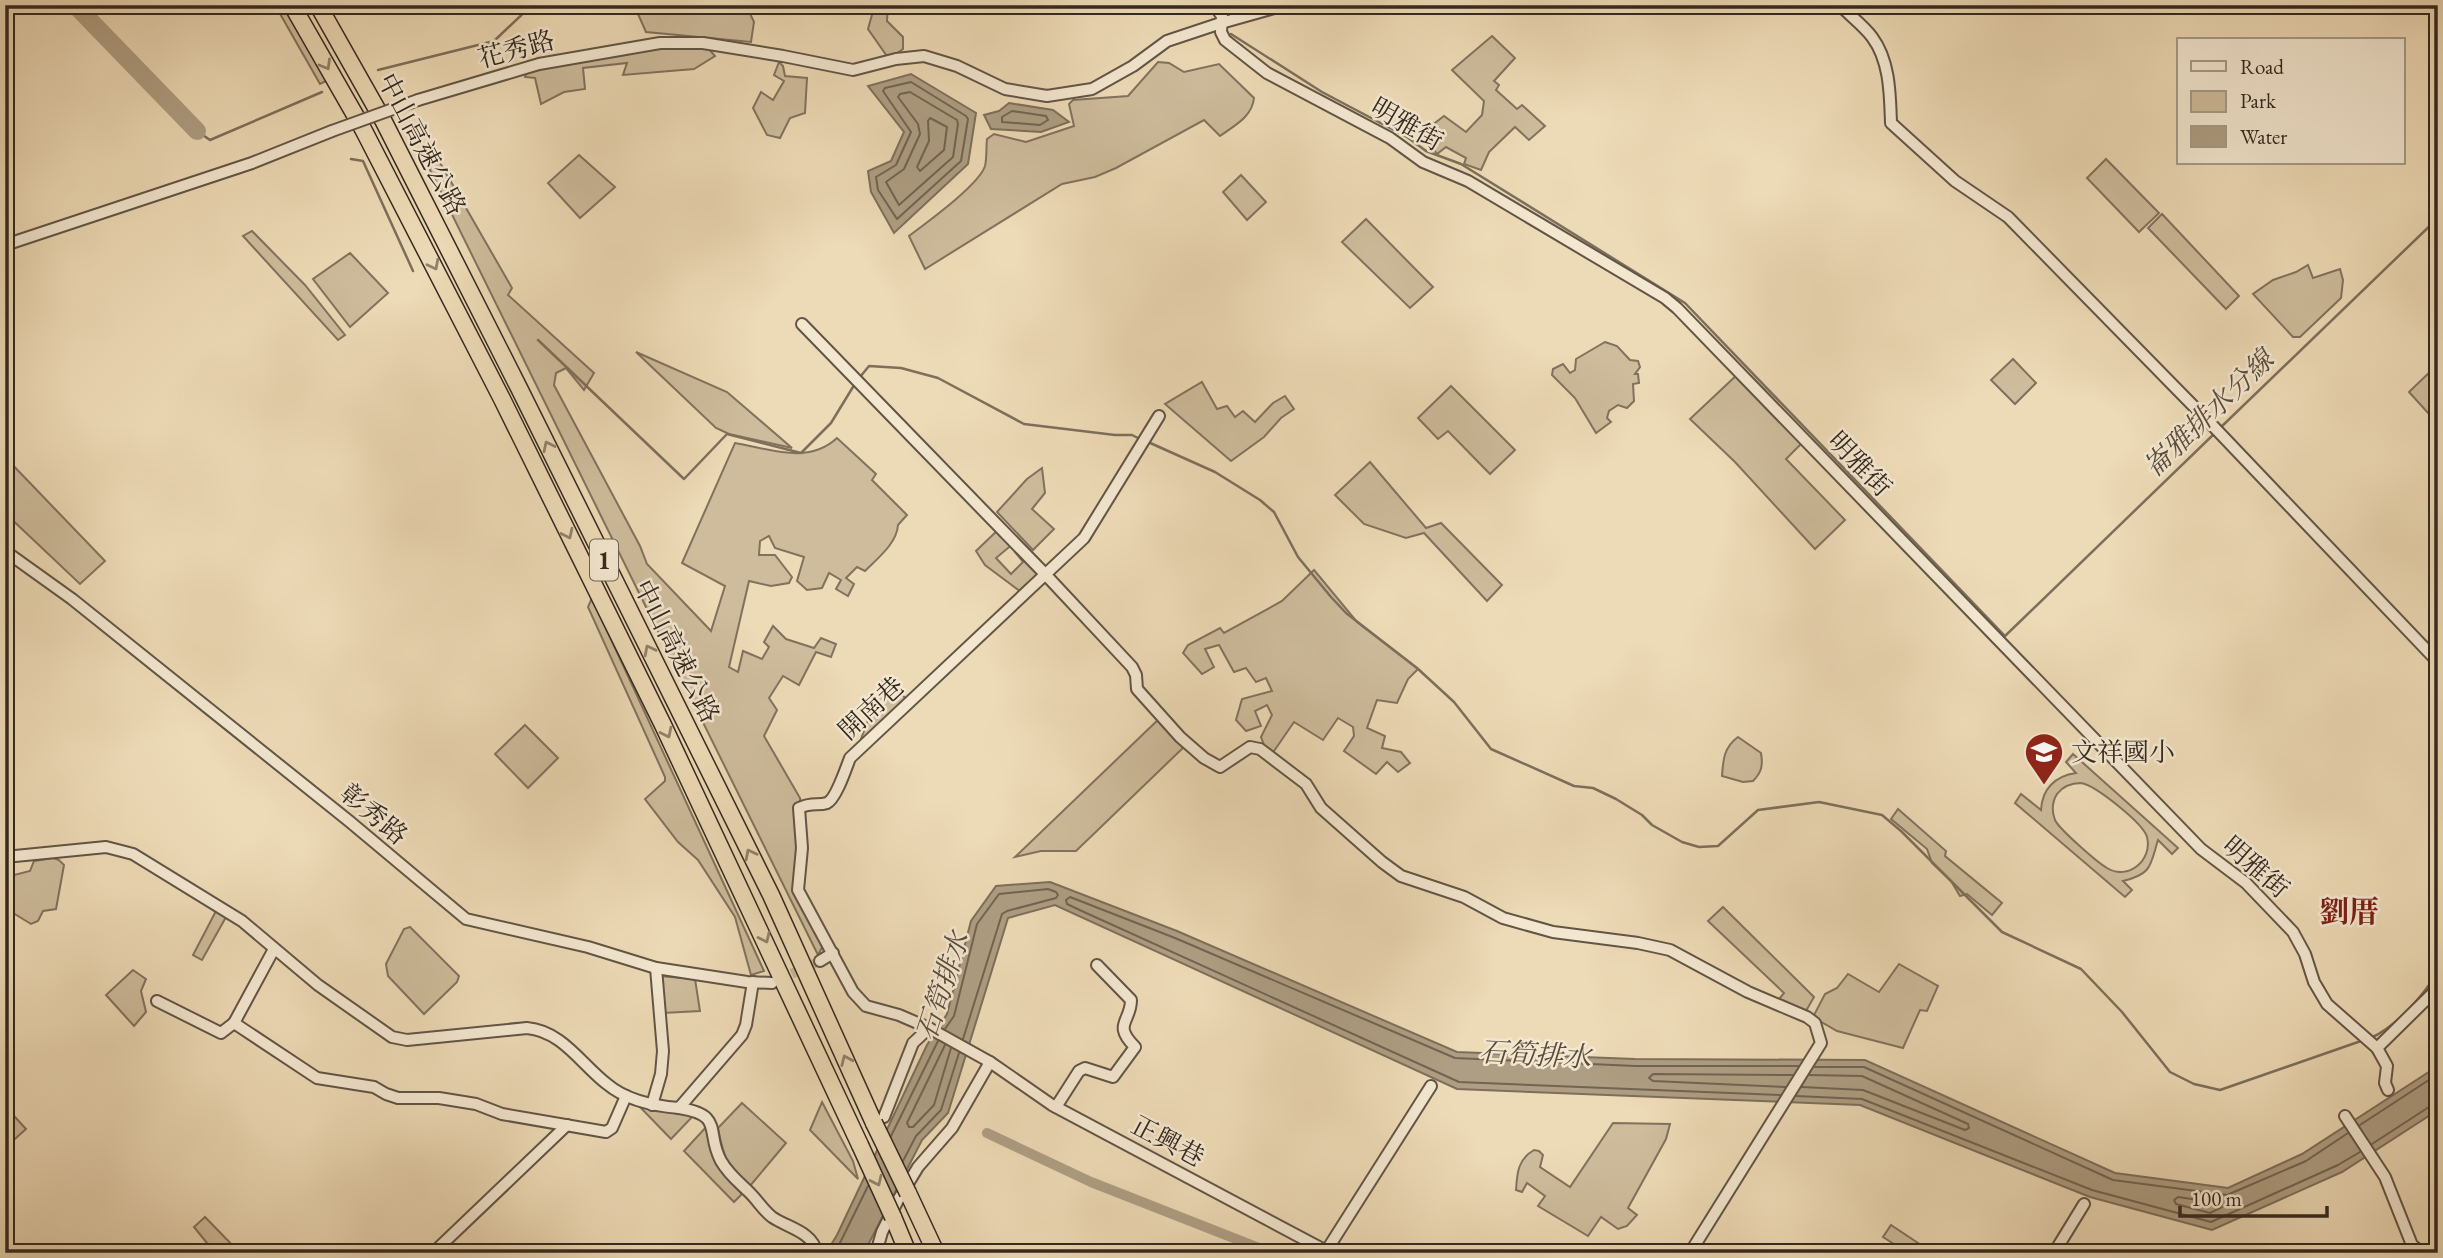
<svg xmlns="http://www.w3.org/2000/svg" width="2443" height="1258" font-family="'EB Garamond','Noto Serif TC',serif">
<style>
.green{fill:#cebc9c;stroke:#81725e;stroke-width:2;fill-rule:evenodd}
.water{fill:#ae9e83;stroke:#7d6f5b;stroke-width:2}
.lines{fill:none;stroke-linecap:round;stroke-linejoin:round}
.shore{stroke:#716452;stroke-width:2}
.stream{stroke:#7d6f5b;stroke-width:2.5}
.canal{stroke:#ae9e83;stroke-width:10}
.river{stroke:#ae9e83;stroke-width:18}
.minor-tunnel{stroke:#c8b798;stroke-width:10;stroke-dasharray:10 5;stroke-linecap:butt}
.minor-casing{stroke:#625546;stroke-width:14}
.highway-casing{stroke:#342920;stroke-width:19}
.minor{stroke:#f3e7d0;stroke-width:10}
.highway{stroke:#eddab6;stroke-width:16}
.minor-bridge-casing{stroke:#625546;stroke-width:14;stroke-linecap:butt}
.highway-bridge-casing{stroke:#342920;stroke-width:19;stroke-linecap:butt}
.minor-bridge{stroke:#f3e7d0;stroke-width:10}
.highway-bridge{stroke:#eddab6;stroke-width:16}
.oneway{stroke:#90826b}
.labels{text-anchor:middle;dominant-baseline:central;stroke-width:5;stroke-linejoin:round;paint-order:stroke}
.shield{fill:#f3e7d0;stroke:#6d6255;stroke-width:2}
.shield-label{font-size:24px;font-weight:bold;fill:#342920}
.street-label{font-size:26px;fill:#342920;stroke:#f3e7d0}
.poi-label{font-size:26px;fill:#342920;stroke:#f3e7d0;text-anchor:start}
.water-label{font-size:28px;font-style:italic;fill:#594c3e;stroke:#f3e7d0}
.quarter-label{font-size:30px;font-weight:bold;fill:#7a1f14;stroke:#f3e7d0}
</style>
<rect width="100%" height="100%" fill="#eddab6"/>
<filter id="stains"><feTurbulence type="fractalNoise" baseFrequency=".00286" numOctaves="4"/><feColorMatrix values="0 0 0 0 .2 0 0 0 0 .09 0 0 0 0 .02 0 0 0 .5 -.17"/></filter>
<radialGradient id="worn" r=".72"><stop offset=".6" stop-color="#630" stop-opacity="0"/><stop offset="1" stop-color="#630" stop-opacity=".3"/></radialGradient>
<g class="green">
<path d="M 275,5 L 285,5 L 328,80 L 320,84 Z"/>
<path d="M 634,5 L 746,5 L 754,22 L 751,42 L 646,32 Z"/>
<path d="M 870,5 L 888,5 L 887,21 L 903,37 L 903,49 L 889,59 L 868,29 L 873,11 Z"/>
<path d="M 1492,36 L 1515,58 L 1494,81 L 1499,85 L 1496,90 L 1517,109 L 1522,105 L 1545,126 L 1529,140 L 1515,127 L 1489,152 L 1481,170 L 1464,164 L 1466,158 L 1446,147 L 1437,154 L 1422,133 L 1444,116 L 1466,132 L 1482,115 L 1484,101 L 1452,70 Z"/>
<path d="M 707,47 L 715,56 L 694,69 L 623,75 L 627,63 L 583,68 L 585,89 L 564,92 L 541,104 L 535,78 L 525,77 L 527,71 L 650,49 Z"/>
<path d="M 779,62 L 783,66 L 785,76 L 807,78 L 805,113 L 790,118 L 780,138 L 767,135 L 753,108 L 761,92 L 773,100 L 784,81 L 774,75 Z"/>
<path d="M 1158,62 L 1169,63 L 1184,72 L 1219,64 L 1254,98 C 1252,117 1235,125 1220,136 L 1204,120 L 1116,168 L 1095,177 L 1062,184 L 925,269 L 909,236 C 926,223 979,185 985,166 C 987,158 986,147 987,139 L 994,134 L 1026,142 L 1074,126 L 1069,104 L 1073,100 L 1128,96 Z"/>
<path d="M 579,155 L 615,187 L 580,218 L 548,183 Z"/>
<path d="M 2106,159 L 2159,213 L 2139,232 L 2087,178 Z"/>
<path d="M 439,161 L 512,288 L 508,295 L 594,373 L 584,390 L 566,368 L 556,373 L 554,385 L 640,546 L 647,564 L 711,631 L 725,586 L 682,563 L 735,443 C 770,449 808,465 837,438 L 876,474 L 872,480 L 907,515 L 898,525 C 897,543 878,558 865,571 L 857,567 L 846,578 L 854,584 L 848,596 L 836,589 L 841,580 L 829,573 L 822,588 L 807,590 L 797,581 L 804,557 L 775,548 L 769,536 L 760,541 L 759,555 L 775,555 L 792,577 L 789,583 L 771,586 L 749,581 L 729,667 L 738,672 L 743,651 L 762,659 L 769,647 L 764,642 L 773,626 L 786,639 L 814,648 L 821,638 L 836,644 L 831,657 L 816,652 L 799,685 L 783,676 L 769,698 L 777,710 L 764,736 L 800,798 L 803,832 L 799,891 L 825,942 L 818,955 L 427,164 Z"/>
<path d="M 1241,175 L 1266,202 L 1247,220 L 1223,192 Z"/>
<path d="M 2162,214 L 2239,296 L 2226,309 L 2148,228 Z"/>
<path d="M 1366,219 L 1433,287 L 1410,308 L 1342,242 Z"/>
<path d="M 252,231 L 305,285 L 345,335 L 338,340 L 243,236 Z"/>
<path d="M 350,253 L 388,293 L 350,327 L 313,279 Z"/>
<path d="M 2308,265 L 2313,278 L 2340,269 L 2343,280 L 2341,298 L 2300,337 L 2293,337 L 2253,294 L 2273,280 L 2296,272 Z"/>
<path d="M 1605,342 L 1617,346 L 1630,360 L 1638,361 L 1640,367 L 1635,374 L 1638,374 L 1639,383 L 1633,384 L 1634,401 L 1627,408 L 1618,405 L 1609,411 L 1607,418 L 1611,422 L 1596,433 L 1575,398 L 1552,375 L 1553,369 L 1563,364 L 1570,373 L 1575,370 L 1576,359 Z"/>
<path d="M 636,352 L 727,392 L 792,448 L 729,434 L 716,428 Z"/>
<path d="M 2013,359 L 2036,383 L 2015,404 L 1991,380 Z"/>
<path d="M 2438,364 L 2438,424 L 2409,392 Z"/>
<path d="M 1739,373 L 1805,440 L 1786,459 L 1845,520 L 1815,549 L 1735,462 L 1690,419 Z"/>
<path d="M 1202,382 L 1217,409 L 1227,406 L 1235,417 L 1243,411 L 1255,422 L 1273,403 L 1285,396 L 1294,409 L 1281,418 L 1264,437 L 1231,461 L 1165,404 Z"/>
<path d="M 1451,386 L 1515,450 L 1490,474 L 1448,431 L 1438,439 L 1418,418 Z"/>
<path d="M 5,457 L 105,561 L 80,584 L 5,513 Z"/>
<path d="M 1370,462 L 1426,528 L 1441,523 L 1502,585 L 1487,601 L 1424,533 L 1406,538 L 1364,524 L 1335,495 Z"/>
<path d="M 1042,468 L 1045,493 L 1032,509 L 1054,529 L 1033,550 L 997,512 L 1027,479 Z"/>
<path d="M 1000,528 L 1014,543 L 996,558 L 1011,574 L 1023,562 L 1015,552 L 1019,548 L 1039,575 L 1021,592 L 985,565 L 976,551 Z"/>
<path d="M 1314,570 L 1357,622 L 1418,669 L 1408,679 L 1397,703 L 1377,700 L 1367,728 L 1385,736 L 1382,748 L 1401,752 L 1410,763 L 1398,772 L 1387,762 L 1376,774 L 1344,751 L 1354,736 L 1353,727 L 1338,718 L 1323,740 L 1294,722 L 1272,754 L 1264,745 L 1261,737 L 1272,715 L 1267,705 L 1255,711 L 1261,726 L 1246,731 L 1236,720 L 1242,699 L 1272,691 L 1266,678 L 1256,682 L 1246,668 L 1234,672 L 1219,645 L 1205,649 L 1214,667 L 1202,674 L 1183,653 L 1188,645 L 1220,628 L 1224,633 L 1282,601 Z"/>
<path d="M 592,598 L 764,971 L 751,975 L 735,917 L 698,860 L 678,842 L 645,799 L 665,781 L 665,777 L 588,607 Z"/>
<path d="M 883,679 L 909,701 L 862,743 L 861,739 Z"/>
<path d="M 1161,717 L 1186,745 L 1076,851 L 1041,851 L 1015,857 Z"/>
<path d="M 525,725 L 558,758 L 528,788 L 495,754 Z"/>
<path d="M 1738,737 L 1761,753 C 1763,765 1762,772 1753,781 L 1743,782 L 1722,776 C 1723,760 1724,747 1738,737 Z"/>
<path d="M 2073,754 L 2178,848 L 2172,854 L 2158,840 C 2150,866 2152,874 2123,881 L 2132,890 L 2125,897 L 2015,803 L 2021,794 L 2041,810 C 2042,789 2055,776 2076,773 L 2066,762 ZM 2081,783 C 2095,785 2143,823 2147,837 C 2153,860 2128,881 2107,868 C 2098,863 2059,829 2055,820 C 2052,812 2052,802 2057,794 C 2063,786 2071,783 2081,783 Z"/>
<path d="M 1898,809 L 1946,851 L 1945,856 L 2002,903 L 1992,915 L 1967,894 L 1960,896 L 1951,881 L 1932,863 L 1927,849 L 1891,819 Z"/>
<path d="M 53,858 L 59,860 L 64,865 L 56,909 L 43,911 L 38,921 L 31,924 L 5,908 L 5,886 L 10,876 L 30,871 L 34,861 Z"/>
<path d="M 1723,907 L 1814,997 L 1806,1011 L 1779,999 L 1784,993 L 1708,921 Z"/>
<path d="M 216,911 L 226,917 L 202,960 L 193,955 Z"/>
<path d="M 410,927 L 459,976 L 457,982 L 424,1014 L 388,976 L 386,964 L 404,929 Z"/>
<path d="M 1899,964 L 1938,986 L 1927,1011 L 1920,1010 L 1903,1048 L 1837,1031 L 1813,1017 L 1825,994 L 1837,988 L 1848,974 L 1879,992 Z"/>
<path d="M 133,970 L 146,979 L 141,991 L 146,1012 L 134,1026 L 106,995 Z"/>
<path d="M 659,976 L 695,979 L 700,1011 L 663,1013 Z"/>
<path d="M 822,1102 L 853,1161 L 858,1179 L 810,1130 Z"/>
<path d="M 742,1103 L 786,1143 L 750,1186 C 728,1175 722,1150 718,1128 Z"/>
<path d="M 638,1105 L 695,1114 L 671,1139 Z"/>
<path d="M 5,1106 L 26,1129 L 5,1148 Z"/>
<path d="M 1613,1123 L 1670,1124 L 1666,1139 L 1628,1208 L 1637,1215 L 1627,1226 L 1618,1229 L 1601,1217 L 1588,1236 L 1538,1206 L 1545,1196 L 1527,1183 L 1522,1192 L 1516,1190 C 1517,1173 1518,1159 1534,1150 L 1539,1151 L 1543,1155 L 1540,1167 L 1570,1187 Z"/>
<path d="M 707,1126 C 716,1160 718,1168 742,1194 L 734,1202 L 684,1151 Z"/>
<path d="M 205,1217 L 240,1253 L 215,1253 L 194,1227 Z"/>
<path d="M 1891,1225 L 1933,1253 L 1908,1253 L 1883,1237 Z"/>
</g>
<g class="water">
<path d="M 911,74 L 976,113 L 968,164 L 894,233 L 871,192 L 868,171 L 891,161 L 904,132 L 868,86 Z"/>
<path d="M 1009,103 L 1053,110 L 1069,122 L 1041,132 L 991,129 L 984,115 L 999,111 Z"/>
<path d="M 1050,882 L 1177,931 L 1457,1052 L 1635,1059 L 1865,1060 L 2115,1173 L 2228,1188 L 2302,1154 L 2438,1066 L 2438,1110 L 2342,1172 L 2212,1230 L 2090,1197 L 1860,1105 L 1457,1089 L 1055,905 L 1008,918 L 948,1113 L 922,1140 L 869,1243 L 867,1253 L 826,1253 L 837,1235 L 927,1045 L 947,1014 L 971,921 L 996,886 Z"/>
</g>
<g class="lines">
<g class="shore">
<path d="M 911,82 L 966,116 L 968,119 L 961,161 L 897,219 L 878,190 L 876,177 L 896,165 L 911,132 L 883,91 L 885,88 Z"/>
<path d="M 910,92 L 957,120 L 958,124 L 953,157 L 899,205 L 886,182 L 904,169 L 920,134 L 918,124 L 898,97 L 900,94 Z"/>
<path d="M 1012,111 L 1046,116 L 1048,120 L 1040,125 L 1002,122 L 1002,117 Z"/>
<path d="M 930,118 L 947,127 L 944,150 L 920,171 L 917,167 L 929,141 L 928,121 Z"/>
<path d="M 945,1029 L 954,1016 L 977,924 L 999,894 L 1048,889 L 1056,892 L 1058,895 L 1056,898 L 1007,911 L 1002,914 L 963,1039"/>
<path d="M 945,1045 L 907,1123 L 909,1127 L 913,1127 L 934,1105 L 951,1048"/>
<path d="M 1815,1067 L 1864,1067 L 2113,1180 L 2227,1195 L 2306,1161 L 2348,1133"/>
<path d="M 1786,1087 L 1653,1081 L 1649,1078 L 1653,1074 L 1793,1075"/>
<path d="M 1802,1087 L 1863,1090 L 1965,1130 L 1969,1128 L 1968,1124 L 1862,1076 L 1809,1075"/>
<path d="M 1780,1095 L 1459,1082 L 1084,912 L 1067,904 L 1066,900 L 1070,897 L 1175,938 L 1455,1058 L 1635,1066 L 1798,1066"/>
<path d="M 1796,1096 L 1862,1099 L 2092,1190 L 2211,1222 L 2338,1165 L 2360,1152"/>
<path d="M 2360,1125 L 2438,1074"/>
<path d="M 891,1136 L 938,1041"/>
<path d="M 2372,1144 L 2432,1105 L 2438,1104"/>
<path d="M 903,1161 L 916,1136 L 941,1110 L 959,1053"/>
<path d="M 2178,1197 L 2219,1203 L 2222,1207 L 2210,1213 L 2176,1204 L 2174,1200 Z"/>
<path d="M 835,1253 L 868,1186"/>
</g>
<g class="stream">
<path d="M 1231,34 L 1322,92 L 1407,137 L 1426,151 L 1461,164 L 1685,303 L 2005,636 L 2214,434"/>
<path d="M 378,70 L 494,41 L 532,5"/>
<path d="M 197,131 L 210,140 L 322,92"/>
<path d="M 351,159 L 363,161 L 413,271"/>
<path d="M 538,340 L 684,479 L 727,434 L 801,453 L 831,423 L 856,382"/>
<path d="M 860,377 L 869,366 L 901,368 L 938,378 L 1024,424 L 1115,435 L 1132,435 L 1142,440"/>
<path d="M 2219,429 L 2438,218"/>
<path d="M 1148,442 L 1215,472 L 1260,500 L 1274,512 L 1298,557 L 1331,597 L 1346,613 L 1417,668 L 1454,702 L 1491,749 L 1574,786 L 1593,788 L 1616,799 L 1642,815 L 1652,825 L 1682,842 L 1699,847 L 1718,846 L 1758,810 L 1819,802 L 1882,815 L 1901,831 L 2002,932 L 2081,969 L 2122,1012 L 2170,1072 L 2194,1084 L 2220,1090 L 2361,1041"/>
<path d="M 2371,1038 C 2398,1025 2422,997 2438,972"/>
</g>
<path class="canal" d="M 987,1133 L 1091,1182 L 1272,1253"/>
<path class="river" d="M 75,5 L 197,131"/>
<path class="minor-tunnel" d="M 778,980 L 820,961"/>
<g class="minor-casing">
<g id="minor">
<path d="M 1214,5 L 1222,16 L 1221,32 L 1225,40 L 1267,73 L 1390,138 L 1423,162 L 1468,181 L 1665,298 L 1677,308 L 2201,849 L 2246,883 L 2293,932 L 2305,954 L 2314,982 L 2327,1004 L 2377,1048 L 2387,1066 L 2385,1083 L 2388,1090"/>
<path d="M 1840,5 C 1850,16 1863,25 1872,37 C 1890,61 1890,94 1891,123 L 1955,181 L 2008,217 L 2213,426 L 2438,662"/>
<path d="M 418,100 L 539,64 L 660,43 L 703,43 L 783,56 L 853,70 L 896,59 L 924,56 L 957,66 L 1005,89 L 1047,96 L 1092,89 L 1133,66 L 1167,41 L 1221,23 L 1285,5"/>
<path d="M 5,245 L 252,163 L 332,131"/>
<path d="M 802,324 L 1045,574 L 1132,667 L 1136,675 L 1137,689 L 1180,737 L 1204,758 L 1220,767 L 1250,747 L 1260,749 L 1306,784 L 1321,808 L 1382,862 L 1401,876 L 1464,897 L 1503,918 L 1553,932 L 1638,943 L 1670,950 L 1748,992 L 1807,1017 L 1815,1023 L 1821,1043 L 1690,1253"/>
<path d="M 1159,416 L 1084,538 L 850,758 C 846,768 836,799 827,803 C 818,806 812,802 799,808 L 802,848 L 798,890 L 853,992 L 866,1006 L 899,1015 L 929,1028 L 990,1062 L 1052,1105 L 1330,1253"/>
<path d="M 5,551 L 72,599 L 349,821 L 466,919 L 588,947 L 656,968 L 747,982 L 772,983"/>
<path d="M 5,857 L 106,847 L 133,854 L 242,921 L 318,985 L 392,1037 L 407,1040 L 527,1028 C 562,1031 581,1064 607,1084 C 627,1101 654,1106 679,1108 L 742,1035 L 746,1025 L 753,982"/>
<path d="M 820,961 L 833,953"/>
<path d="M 157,1001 L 221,1033 L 234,1023 L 317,1078 L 374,1087 L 386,1094 L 398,1098 L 439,1098 L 476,1104 L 502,1114 L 606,1132 L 612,1128 L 626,1096"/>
<path d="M 234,1023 L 274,949"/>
<path d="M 2377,1048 L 2438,988"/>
<path d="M 652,1105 L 661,1074 L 663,1051 L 656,968"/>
<path d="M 1056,1107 L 1079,1071 L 1085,1068 L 1113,1077 L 1135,1047 C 1112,1024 1131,1022 1131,1000 L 1097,965"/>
<path d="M 679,1108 C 725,1115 705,1132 721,1161 C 729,1175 740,1183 750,1193 C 758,1201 763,1210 772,1217 C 788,1228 812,1231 817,1253"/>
<path d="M 2345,1116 L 2385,1177 L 2412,1245 L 2422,1253"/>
<path d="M 884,1117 L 913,1043 L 929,1028"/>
<path d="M 5,1245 L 11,1253"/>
<path d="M 433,1253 L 567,1125"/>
<path d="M 876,1253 L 882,1232 L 898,1200 L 918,1167 L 952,1128 L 990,1062"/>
<path d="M 1325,1253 L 1431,1086"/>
<path d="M 2054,1253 L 2084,1204"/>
</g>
</g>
<g class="highway-casing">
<g id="highway">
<path d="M 292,5 L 363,129 L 502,399 L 663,725 L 860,1145"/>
<path d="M 318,5 L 383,120 L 518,386 L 771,895 L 874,1123"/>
<path d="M 908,1193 L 936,1253"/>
<path d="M 893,1217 L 908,1253"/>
</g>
</g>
<use href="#minor" class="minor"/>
<use href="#highway" class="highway"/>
<g class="minor-bridge-casing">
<path id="minor-bridge" d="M 332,131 L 418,100"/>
</g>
<g class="highway-bridge-casing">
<g id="highway-bridge">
<path d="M 874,1123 L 908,1193"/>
<path d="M 860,1145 L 893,1217"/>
</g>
</g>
<use href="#minor-bridge" class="minor-bridge"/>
<use href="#highway-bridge" class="highway-bridge"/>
</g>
<defs><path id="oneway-chevron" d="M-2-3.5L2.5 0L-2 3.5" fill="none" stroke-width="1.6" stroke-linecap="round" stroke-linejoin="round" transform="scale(1.75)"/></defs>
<g class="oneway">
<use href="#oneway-chevron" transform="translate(326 65) rotate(60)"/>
<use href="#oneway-chevron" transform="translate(434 265) rotate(63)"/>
<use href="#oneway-chevron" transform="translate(548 446) rotate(-116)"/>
<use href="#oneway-chevron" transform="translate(568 534) rotate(64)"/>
<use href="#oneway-chevron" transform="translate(649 650) rotate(-117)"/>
<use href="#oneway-chevron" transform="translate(667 733) rotate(64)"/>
<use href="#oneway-chevron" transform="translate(750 854) rotate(-117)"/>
<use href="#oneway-chevron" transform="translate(765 938) rotate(65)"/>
<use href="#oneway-chevron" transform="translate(846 1060) rotate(-114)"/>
<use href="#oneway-chevron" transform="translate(877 1181) rotate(65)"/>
</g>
<defs>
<g id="school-pin" transform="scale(2.0125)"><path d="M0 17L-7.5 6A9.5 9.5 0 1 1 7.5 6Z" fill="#8f2418" stroke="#f3e7d0"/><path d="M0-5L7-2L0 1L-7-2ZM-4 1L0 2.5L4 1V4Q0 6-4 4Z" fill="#fff"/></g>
</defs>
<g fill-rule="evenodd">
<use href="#school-pin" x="2044" y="752"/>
</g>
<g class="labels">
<rect class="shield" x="590" y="539.5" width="28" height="41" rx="5"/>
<g class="shield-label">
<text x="604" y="560">1</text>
</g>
<g class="street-label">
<text transform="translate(516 49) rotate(-15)">花秀路</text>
<text transform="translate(1407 124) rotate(30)">明雅街</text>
<text transform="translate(422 144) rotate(62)">中山高速公路</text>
<text transform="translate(1860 464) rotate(46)">明雅街</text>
<text transform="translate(677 651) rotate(63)">中山高速公路</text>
<text transform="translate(871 708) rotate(-43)">開南巷</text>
<text transform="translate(374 814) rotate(40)">彰秀路</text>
<text transform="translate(2256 867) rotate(41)">明雅街</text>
<text transform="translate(1168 1141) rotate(28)">正興巷</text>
</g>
<g class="poi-label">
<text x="2071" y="752">文祥國小</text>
</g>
<g class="water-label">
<text transform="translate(2208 413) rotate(-44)">崙雅排水分線</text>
<text transform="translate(942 986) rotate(-72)">石筍排水</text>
<text transform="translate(1535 1054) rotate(3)">石筍排水</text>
</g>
<g class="quarter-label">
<text x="2349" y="911">劉厝</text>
</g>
</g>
<rect width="2443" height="1258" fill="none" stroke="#eddab6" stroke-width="28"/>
<rect x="7" y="7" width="2429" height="1244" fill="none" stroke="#342920" stroke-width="3.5"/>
<rect x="14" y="14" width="2415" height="1230" fill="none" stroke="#342920" stroke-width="2"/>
<rect x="2177" y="38" width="228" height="126" fill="#f3e7d0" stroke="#a79b8a" stroke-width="2"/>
<rect x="2191" y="61" width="35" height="10" fill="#f3e7d0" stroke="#a79b8a" stroke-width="2"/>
<text x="2240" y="74" font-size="21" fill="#342920">Road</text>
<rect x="2191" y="91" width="35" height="21" fill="#cebc9c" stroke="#a79b8a" stroke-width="2"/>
<text x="2240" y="108" font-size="21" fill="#342920">Park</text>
<rect x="2191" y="126" width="35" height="21" fill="#ae9e83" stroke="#a79b8a" stroke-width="2"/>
<text x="2240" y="144" font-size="21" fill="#342920">Water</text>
<path d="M2180 1206v10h147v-10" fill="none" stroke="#342920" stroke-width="3.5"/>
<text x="2191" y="1206" font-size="21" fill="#342920" stroke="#f3e7d0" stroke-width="5" paint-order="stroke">100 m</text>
<rect width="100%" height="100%" filter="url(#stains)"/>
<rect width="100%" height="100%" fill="url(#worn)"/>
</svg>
